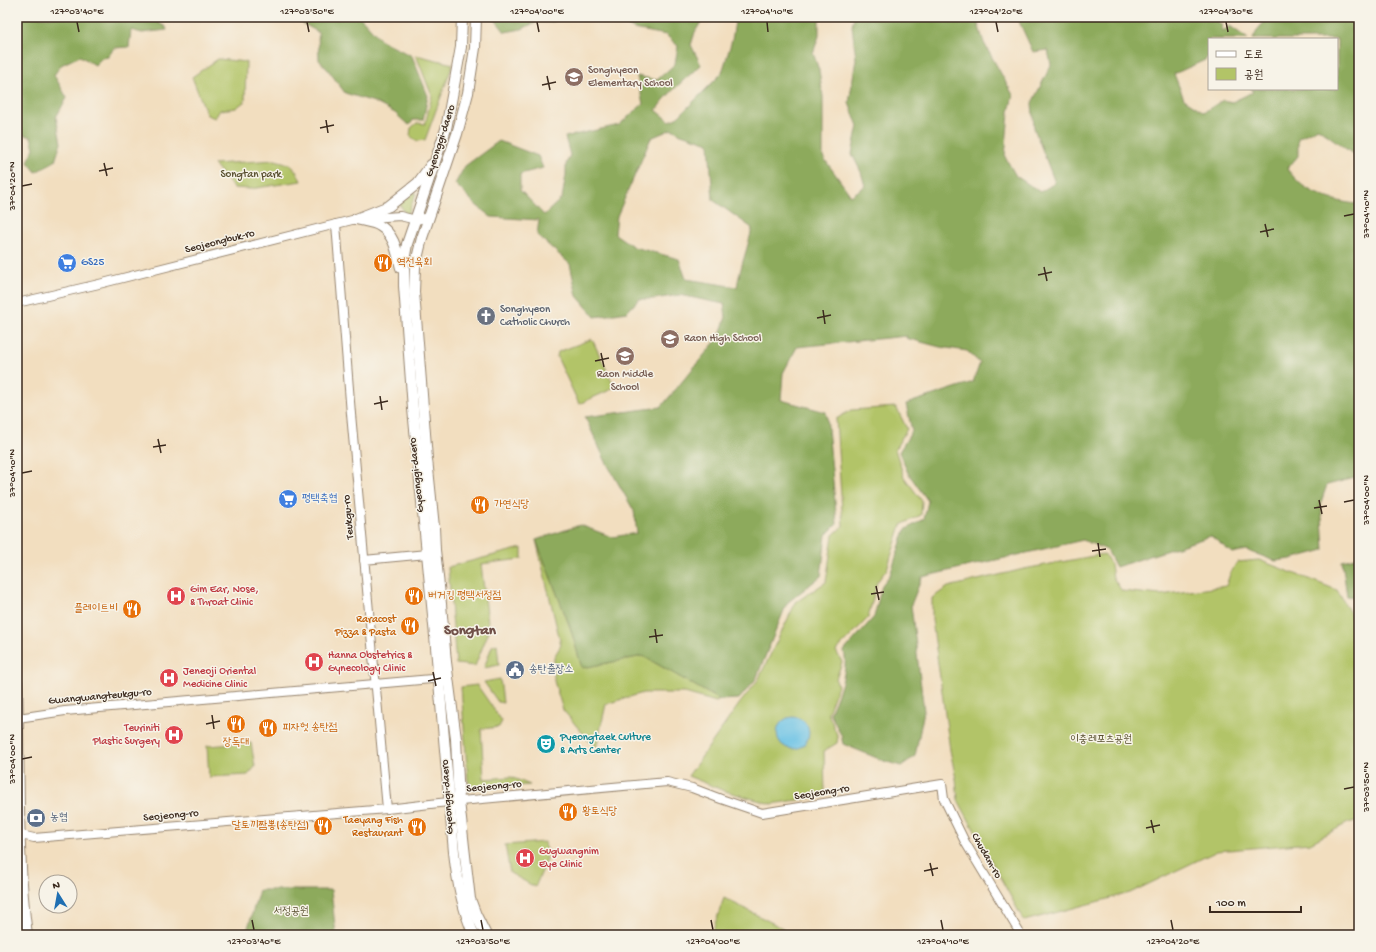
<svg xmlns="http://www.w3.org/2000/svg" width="1376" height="952" font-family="'Gochi Hand','Poor Story',sans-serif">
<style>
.green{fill:#b2c467;stroke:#767742}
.forest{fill:#8daa5c;stroke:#646a3d;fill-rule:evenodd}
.water{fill:#67c1e5;stroke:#517682}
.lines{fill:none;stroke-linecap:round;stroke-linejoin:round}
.minor-casing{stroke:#96846e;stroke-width:10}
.major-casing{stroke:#96846e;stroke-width:12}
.minor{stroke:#fff;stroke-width:8}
.major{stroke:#fff;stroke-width:10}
.ticks{fill:none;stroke:#3b2a1e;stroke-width:1.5}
.labels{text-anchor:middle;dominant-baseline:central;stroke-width:3;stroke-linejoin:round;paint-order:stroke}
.education-label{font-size:11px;fill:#785e54;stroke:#f7f3e8;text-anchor:start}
.street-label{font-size:11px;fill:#3b2a1e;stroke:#f7f3e8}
.park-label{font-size:11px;fill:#595030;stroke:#f7f3e8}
.shop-label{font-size:11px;fill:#366cbe;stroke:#f7f3e8;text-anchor:start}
.food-label{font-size:11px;fill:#c56008;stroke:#f7f3e8;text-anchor:start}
.worship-label{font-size:11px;fill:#5b616d;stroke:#f7f3e8;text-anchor:start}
.health-label{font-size:11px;fill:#be3a42;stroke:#f7f3e8;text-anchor:start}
.service-label{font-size:11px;fill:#4e5e75;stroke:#f7f3e8;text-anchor:start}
.culture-label{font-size:11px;fill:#0d838f;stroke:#f7f3e8;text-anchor:start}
.district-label{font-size:15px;font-weight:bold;fill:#705048;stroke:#f7f3e8}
.neatline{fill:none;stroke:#3b2a1e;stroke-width:1.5}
.ticks-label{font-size:10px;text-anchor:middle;fill:#3b2a1e}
</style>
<rect width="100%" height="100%" fill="#f7f3e8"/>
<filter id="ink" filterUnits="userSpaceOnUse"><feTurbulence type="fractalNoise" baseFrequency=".025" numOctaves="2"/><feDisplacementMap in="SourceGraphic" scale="8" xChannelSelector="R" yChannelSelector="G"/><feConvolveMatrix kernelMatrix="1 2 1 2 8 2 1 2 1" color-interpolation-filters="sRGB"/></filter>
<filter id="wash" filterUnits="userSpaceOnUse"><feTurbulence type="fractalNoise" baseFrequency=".012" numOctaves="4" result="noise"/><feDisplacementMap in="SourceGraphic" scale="16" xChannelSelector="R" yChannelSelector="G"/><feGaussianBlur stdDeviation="0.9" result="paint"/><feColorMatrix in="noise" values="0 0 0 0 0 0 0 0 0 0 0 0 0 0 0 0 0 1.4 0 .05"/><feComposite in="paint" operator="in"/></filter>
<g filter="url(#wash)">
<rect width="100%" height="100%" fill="#f2debf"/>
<g class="green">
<path d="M 416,55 L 453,64 L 425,140 L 417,141 L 410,136 L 411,128 L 417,123 L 425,124 L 432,96 Z"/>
<path d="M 218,59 L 246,62 L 245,101 L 236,108 L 220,110 L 215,118 L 207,115 L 192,77 Z"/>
<path d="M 275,160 C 291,164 294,165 301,181 L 250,189 L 234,188 L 214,164 Z"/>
<path d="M 414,192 L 416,193 L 408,214 L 405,213 L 399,203 Z"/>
<path d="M 592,339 L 614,386 L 612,389 L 579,404 L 557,357 L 558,352 Z"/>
<path d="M 896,407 L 907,429 L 895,449 L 904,477 L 922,501 L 921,515 L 901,525 L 887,569 L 877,582 L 868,618 L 836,651 L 842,662 L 836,679 L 838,686 L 828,713 L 838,737 L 837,743 L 824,751 L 825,796 L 771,804 L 725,791 L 688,776 L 740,703 L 758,680 L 796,602 L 826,582 L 833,535 L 843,526 L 836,419 L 851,410 Z"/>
<path d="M 536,540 L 570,627 L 582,668 L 643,656 L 720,700 L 716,702 L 685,693 L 643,693 L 606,704 L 596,749 L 563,710 L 554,681 L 554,657 L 561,645 Z"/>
<path d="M 522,548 L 522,559 L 481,564 L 489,631 L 475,666 L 456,664 L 448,567 Z"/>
<path d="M 1104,554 L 1111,564 L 1113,578 L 1122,591 L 1160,595 L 1226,586 L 1230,574 L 1237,562 L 1259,560 L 1337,590 L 1350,613 L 1359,644 L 1359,820 L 1348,823 L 1310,843 L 1217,851 L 1130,893 L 1024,921 L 958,800 L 956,779 L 950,750 L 932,620 L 932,598 L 948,587 L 1024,569 Z"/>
<path d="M 497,644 L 499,665 L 484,668 L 492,646 Z"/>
<path d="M 500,679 L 503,703 L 498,702 L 484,682 Z"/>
<path d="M 477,685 L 502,721 L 499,727 L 481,729 L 484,779 L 511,777 L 530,785 L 472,789 L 468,781 L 461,687 Z"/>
<path d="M 251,743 L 255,767 L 248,775 L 209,777 L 207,746 Z"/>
<path d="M 545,842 L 547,860 L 535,887 L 510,873 L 505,845 Z"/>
<path d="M 724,898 L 784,929 L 773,935 L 711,935 Z"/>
</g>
<g class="forest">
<path d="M 17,17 L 148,17 L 166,27 L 167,30 L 142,33 L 131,30 L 129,47 L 114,48 L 108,57 L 102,58 L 95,65 L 80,56 L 61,65 L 54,75 L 67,98 L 56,117 L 61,143 L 55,161 L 36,172 L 28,162 L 34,148 L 31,137 L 21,134 L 17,139 L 17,59 L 22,56 L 17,47 Z"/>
<path d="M 288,17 L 360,17 L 382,41 L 412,56 L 428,96 L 423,120 L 413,120 L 410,125 L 406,123 L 395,113 L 374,102 L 345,93 L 329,71 L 319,60 L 318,32 L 295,19 Z"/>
<path d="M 493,17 L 561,17 L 562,19 L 550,22 L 536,22 L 522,29 L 505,32 Z"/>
<path d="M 610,17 L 704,17 L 695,32 L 691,45 L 701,65 C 685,79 668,93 656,110 L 670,121 L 678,117 L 722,73 L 732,40 L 735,22 L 727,17 L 819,17 L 819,36 L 813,53 L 819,70 L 823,97 L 823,157 L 851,196 L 865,186 L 861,172 L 852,154 L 858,126 L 849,103 L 856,59 L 852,26 L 854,17 L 976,17 L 984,43 L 1013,95 L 1009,112 L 1005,157 L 1016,176 L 1040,192 L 1055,183 L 1034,128 L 1032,103 L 1051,65 L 1048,50 L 1033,52 L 1017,17 L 1211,17 L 1221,24 L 1223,31 L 1230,26 L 1248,39 L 1209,39 L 1209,56 L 1205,60 L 1174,74 L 1184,99 L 1204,112 L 1223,100 L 1232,102 L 1253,92 L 1251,89 L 1337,89 L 1337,39 L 1253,39 L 1258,29 L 1269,17 L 1359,17 L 1359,162 L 1357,157 L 1318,128 L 1298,138 L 1298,156 L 1287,169 C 1293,176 1300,185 1308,189 C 1323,198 1342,203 1359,204 L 1359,477 L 1327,485 L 1321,502 L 1324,550 L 1291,559 L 1275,561 L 1246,550 L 1232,553 L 1211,536 L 1116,567 L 1107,550 L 1083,540 L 922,577 L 911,605 L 924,711 L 915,756 L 901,766 L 884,761 L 843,744 L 841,735 L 830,713 C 838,696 849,669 844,651 L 874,617 L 882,585 L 890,575 L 905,530 L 924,519 L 928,501 L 908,473 L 899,452 L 912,431 L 906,404 L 973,382 L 980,363 L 967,351 L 940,347 L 906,338 L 907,336 L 797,347 L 783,373 L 781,400 L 826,412 L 827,417 L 837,524 L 826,535 L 821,576 L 787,603 L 756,679 L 739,699 L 720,700 L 643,656 L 582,668 L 570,627 L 536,540 L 580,525 L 612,537 L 637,533 L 634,511 L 606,462 L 585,417 L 661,407 L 719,337 L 726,317 L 724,304 L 679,295 L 654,299 L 639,299 L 627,312 L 595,317 L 577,296 L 570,264 L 537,235 L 539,220 L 491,217 L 476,205 L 455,184 L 465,166 L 499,141 L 538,156 L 543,168 L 520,174 L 520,190 L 544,215 L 562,198 L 566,175 L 566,164 L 570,155 L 565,137 L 619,125 L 643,104 L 637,76 L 657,80 L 675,64 L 678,46 L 666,35 L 634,29 ZM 672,129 L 681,134 L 709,143 L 713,200 L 752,228 C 748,248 740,267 737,287 L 686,279 L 679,259 L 634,247 L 615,234 L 617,216 L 651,138 Z"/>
<path d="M 1359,557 L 1359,613 L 1355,597 L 1347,596 L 1342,561 Z"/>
<path d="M 259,890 L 331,890 L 336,935 L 246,935 Z"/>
</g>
<circle class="water" cx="793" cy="733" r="16"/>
</g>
<g filter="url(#ink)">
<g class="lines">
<g class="minor-casing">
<g id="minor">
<path d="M 336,224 L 351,414 L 387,809"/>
<path d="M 17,303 L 99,284 L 356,219 L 400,216 L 416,220 L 429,217"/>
<path d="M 364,560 L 427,554"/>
<path d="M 18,718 L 65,711 L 443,678"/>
<path d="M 17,834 L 34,838 L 70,835 L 387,809 L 439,803 L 667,782 L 692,788 L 721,799 L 762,813 L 942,784 L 944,799 L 965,842 L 1021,935"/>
</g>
</g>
<g class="major-casing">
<g id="major">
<path d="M 462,17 L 461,47 L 446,129 L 407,244 L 404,261 L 404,286 L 413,409 L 435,636 L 454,852 C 457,881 462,908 474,935"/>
<path d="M 476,17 L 475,48 L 468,93 L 457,134 L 422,238 L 415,267 L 414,292 L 427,459 L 434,527 L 435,550 L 441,604 L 446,662 L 456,739 L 459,801 L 464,847 L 470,899 L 476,915 L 486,935"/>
<path d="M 356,219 L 389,206 L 418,183 L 431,165"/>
<path d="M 356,219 C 363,221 374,222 380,226 C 395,235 397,253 401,268"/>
<path d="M 17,683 C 20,767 16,852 27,935"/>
</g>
</g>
<use href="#minor" class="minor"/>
<use href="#major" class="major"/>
</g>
</g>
<path class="ticks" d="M 77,22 L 79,32M 307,22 L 309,32M 537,22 L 539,32M 767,22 L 768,32M 996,22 L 998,32M 1226,22 L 1228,32M 547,76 L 550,90M 542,85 L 556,82M 326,120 L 328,133M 320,128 L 334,125M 104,163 L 107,176M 99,171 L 113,168M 22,186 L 32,184M 1344,216 L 1354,214M 1265,224 L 1268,237M 1260,232 L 1274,229M 1044,267 L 1047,281M 1038,275 L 1052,272M 823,310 L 825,324M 817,318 L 831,315M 601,353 L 604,367M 595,361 L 609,358M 380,396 L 382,410M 374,404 L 388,401M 158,439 L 161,453M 153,447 L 166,445M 22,473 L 32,471M 1319,500 L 1322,514M 1344,502 L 1354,500M 1314,508 L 1327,506M 1098,543 L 1100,557M 1092,551 L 1106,549M 876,586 L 879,600M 871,594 L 884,592M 655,629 L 657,643M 649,637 L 663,635M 433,672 L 436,686M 428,681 L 441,678M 212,715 L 214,729M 206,724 L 220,721M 22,759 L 32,757M 1344,789 L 1354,787M 1151,820 L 1154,833M 1146,828 L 1160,825M 930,863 L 933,876M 924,871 L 938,868M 252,920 L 254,930M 481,920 L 483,930M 711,920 L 713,930M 941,920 L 943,930M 1171,920 L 1173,930"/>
<defs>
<g id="school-disc" transform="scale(1)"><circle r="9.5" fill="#8d6e63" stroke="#f7f3e8"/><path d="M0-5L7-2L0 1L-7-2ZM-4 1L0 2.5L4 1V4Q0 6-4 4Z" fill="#fff"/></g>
<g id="supermarket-disc" transform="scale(1)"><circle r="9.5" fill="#3f7fe0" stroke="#f7f3e8"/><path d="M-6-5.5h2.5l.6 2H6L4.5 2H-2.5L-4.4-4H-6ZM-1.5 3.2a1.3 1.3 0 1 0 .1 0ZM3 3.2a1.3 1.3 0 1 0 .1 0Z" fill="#fff"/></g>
<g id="restaurant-disc" transform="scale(1)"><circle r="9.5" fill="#e8710a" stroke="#f7f3e8"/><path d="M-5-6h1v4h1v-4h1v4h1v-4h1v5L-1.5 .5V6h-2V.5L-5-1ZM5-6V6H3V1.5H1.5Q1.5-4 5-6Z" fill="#fff"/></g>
<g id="church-disc" transform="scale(1)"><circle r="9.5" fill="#6b7280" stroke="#f7f3e8"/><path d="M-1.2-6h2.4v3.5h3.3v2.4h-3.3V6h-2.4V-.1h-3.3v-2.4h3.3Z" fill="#fff"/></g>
<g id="hospital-disc" transform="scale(1)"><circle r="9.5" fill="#e0444e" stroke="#f7f3e8"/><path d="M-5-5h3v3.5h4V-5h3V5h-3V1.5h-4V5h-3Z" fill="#fff"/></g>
<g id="civic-disc" transform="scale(1)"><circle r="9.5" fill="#5c6f8a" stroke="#f7f3e8"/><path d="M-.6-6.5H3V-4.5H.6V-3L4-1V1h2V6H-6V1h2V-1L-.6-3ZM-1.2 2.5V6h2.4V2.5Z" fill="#fff"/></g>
<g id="theatre-disc" transform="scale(1)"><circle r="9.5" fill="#0f9aa8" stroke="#f7f3e8"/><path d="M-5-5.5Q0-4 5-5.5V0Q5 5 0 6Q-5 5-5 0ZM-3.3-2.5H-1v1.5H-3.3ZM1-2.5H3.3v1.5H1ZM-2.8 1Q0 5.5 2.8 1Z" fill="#fff"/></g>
<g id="bank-disc" transform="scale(1)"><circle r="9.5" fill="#5c6f8a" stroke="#f7f3e8"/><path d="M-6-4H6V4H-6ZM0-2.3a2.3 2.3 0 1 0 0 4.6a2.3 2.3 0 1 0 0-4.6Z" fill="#fff"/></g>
</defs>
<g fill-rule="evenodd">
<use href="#school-disc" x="574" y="77"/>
<use href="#supermarket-disc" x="67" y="263"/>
<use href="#restaurant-disc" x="383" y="263"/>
<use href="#church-disc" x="486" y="316"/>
<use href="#school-disc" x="670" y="339"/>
<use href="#school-disc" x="625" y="356"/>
<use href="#supermarket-disc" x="288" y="499"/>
<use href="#restaurant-disc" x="480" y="505"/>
<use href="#hospital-disc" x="176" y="596"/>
<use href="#restaurant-disc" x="414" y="596"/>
<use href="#restaurant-disc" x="132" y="609"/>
<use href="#restaurant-disc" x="410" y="626"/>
<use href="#hospital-disc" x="314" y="662"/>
<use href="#civic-disc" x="515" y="670"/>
<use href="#hospital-disc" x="169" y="678"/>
<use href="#restaurant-disc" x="236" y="724"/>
<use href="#restaurant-disc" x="268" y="728"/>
<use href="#hospital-disc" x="174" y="735"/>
<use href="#theatre-disc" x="546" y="744"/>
<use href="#restaurant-disc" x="568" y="812"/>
<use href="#bank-disc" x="36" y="818"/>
<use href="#restaurant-disc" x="323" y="826"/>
<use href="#restaurant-disc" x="417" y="827"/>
<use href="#hospital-disc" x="525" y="858"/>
</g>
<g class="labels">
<g class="education-label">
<text x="588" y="71">Songhyeon<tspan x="588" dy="13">Elementary School</tspan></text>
<text x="684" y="339">Raon High School</text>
<text x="625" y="375" text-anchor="middle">Raon Middle<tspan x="625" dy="13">School</tspan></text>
</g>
<g class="street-label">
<text transform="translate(441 141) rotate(-72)">Gyeonggi-daero</text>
<text transform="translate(220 242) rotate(-14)">Seojeongbuk-ro</text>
<text transform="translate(417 475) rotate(-96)">Gyeonggi-daero</text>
<text transform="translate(349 517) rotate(-95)">Teukgu-ro</text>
<text transform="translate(100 697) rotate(-5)">Gwangwangteukgu-ro</text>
<text transform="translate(494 787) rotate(-5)">Seojeong-ro</text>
<text transform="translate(822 793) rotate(-9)">Seojeong-ro</text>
<text transform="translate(448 797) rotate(-94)">Gyeonggi-daero</text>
<text transform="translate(171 816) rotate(-5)">Seojeong-ro</text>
<text transform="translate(986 856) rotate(60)">Chudam-ro</text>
</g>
<g class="park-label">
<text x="251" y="175">Songtan park</text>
<text x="1101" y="740">이충레포츠공원</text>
<text x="291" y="912">서정공원</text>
</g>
<g class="shop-label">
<text x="81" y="263">GS25</text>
<text x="302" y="499">평택축협</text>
</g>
<g class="food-label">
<text x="397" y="263">역전육회</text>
<text x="494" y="505">가연식당</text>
<text x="428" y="596">버거킹 평택서정점</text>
<text x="118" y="609" text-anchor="end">플레이트비</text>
<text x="396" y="620" text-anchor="end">Raracost<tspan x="396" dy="13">Pizza &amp; Pasta</tspan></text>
<text x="282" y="728">피자헛 송탄점</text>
<text x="236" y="743" text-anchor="middle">장독대</text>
<text x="582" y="812">황토식당</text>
<text x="403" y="821" text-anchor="end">Taeyang Fish<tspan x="403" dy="13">Restaurant</tspan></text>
<text x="309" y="826" text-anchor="end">달토끼짬뽕(송탄점)</text>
</g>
<g class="worship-label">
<text x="500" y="310">Songhyeon<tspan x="500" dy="13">Catholic Church</tspan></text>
</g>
<g class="health-label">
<text x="190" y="590">Gim Ear, Nose,<tspan x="190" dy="13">&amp; Throat Clinic</tspan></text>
<text x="328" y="656">Hanna Obstetrics &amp;<tspan x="328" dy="13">Gynecology Clinic</tspan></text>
<text x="183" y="672">Jeneoji Oriental<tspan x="183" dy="13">Medicine Clinic</tspan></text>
<text x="160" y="729" text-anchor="end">Teuriniti<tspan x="160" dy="13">Plastic Surgery</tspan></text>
<text x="539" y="852">Gugwangnim<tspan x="539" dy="13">Eye Clinic</tspan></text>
</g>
<g class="service-label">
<text x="529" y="670">송탄출장소</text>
<text x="50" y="818">농협</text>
</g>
<g class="culture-label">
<text x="560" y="738">Pyeongtaek Culture<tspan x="560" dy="13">&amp; Arts Center</tspan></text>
</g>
<g class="district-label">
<text x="470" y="631">Songtan</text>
</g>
</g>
<rect width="1376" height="952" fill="none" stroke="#f7f3e8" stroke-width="44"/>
<rect x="1208" y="38" width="130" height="52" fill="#f7f3e8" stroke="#aca397"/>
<rect x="1216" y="51" width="20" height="6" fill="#ffffff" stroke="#aca397"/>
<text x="1244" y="58" font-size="12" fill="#3b2a1e">도로</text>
<rect x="1216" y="68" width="20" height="12" fill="#b2c467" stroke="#aca397"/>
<text x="1244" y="78" font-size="12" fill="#3b2a1e">공원</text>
<g transform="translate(58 894) rotate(349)"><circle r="19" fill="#f7f3e8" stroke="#aca397"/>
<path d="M0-3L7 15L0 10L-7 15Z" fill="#1f6fb2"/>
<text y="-6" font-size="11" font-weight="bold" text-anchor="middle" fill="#3b2a1e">N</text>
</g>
<path d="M1210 906v6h91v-6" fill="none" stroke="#3b2a1e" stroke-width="2"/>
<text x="1216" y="906" font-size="12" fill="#3b2a1e" stroke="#f7f3e8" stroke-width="3" paint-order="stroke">100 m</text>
<rect x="22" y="22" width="1332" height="908" class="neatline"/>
<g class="ticks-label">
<text x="77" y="14">127°03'40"E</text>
<text x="307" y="14">127°03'50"E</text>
<text x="537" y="14">127°04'00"E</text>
<text x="767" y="14">127°04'10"E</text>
<text x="996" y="14">127°04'20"E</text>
<text x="1226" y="14">127°04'30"E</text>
<text transform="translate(11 186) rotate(-90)" y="4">37°04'20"N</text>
<text transform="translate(1365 214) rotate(-90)" y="4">37°04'10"N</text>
<text transform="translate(11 473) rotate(-90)" y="4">37°04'10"N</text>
<text transform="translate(1365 500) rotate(-90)" y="4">37°04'00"N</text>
<text transform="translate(11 759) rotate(-90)" y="4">37°04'00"N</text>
<text transform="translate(1365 787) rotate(-90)" y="4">37°03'50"N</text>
<text x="254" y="944">127°03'40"E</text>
<text x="483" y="944">127°03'50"E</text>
<text x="713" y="944">127°04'00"E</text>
<text x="943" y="944">127°04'10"E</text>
<text x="1173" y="944">127°04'20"E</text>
</g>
</svg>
